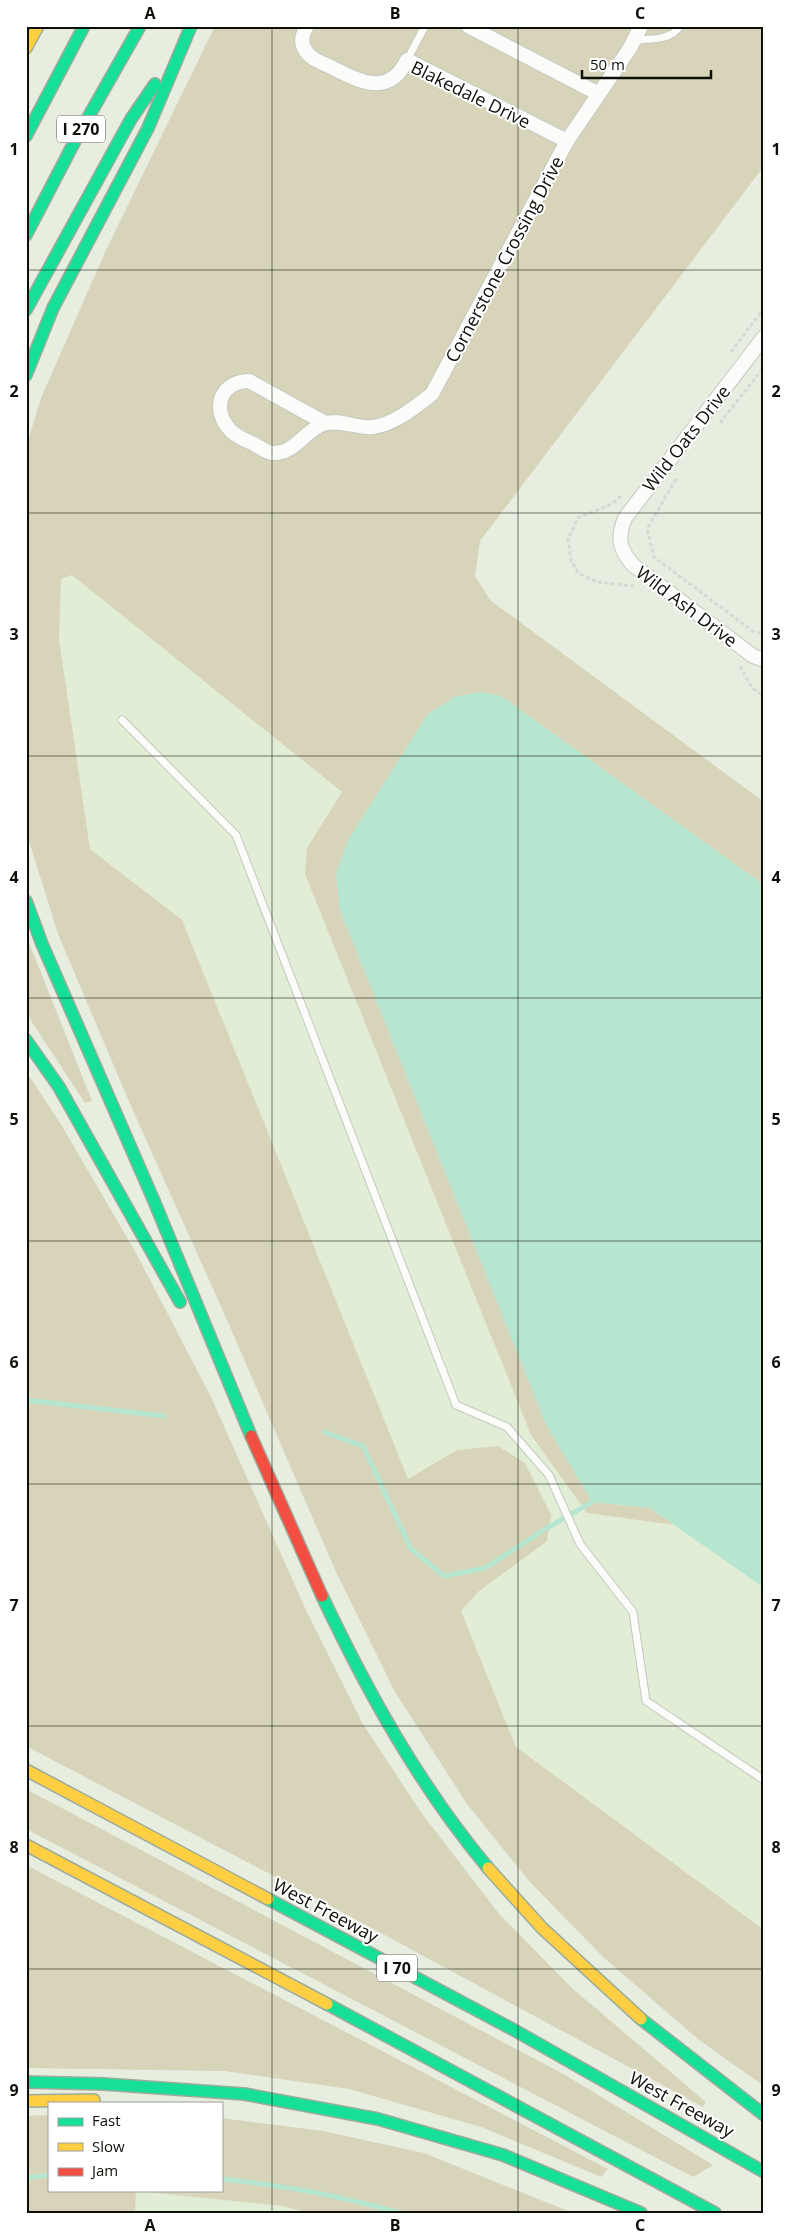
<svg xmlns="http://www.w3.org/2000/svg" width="790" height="2239" font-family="'Open Sans',sans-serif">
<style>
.built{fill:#e1edd5}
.green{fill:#d8d4ba}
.water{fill:#b6e6cf}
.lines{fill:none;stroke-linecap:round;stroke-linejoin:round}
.stream{stroke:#b6e6cf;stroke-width:5}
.lane-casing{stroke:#c3c9be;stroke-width:9}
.street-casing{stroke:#c3c9be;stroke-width:16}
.fast-casing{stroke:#9dab9b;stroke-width:14}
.slow-casing{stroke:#9dab9b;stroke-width:14}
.jam-casing{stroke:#9dab9b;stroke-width:14}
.path{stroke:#d6d8d4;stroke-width:3;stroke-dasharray:4 2.5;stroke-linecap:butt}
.lane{stroke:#fbfcfa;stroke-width:7}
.street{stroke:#fbfcfa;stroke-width:14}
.fast{stroke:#16e098;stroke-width:11}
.slow{stroke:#ffcf43;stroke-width:11}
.jam{stroke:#f24e42;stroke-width:11}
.grid{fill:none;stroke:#0c1008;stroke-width:1;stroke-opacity:0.55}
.labels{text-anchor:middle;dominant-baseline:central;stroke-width:4;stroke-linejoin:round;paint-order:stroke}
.shield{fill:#fff;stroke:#555852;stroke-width:1}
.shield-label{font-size:16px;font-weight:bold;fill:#0c1008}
.street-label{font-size:18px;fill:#0c1008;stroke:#fff}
.neatline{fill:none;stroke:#0c1008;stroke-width:2}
.grid-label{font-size:16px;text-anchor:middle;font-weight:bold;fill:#0c1008}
</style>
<rect width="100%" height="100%" fill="#e7eee0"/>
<g class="built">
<path d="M 72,575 L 342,793 L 307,848 L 587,1513 L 674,1525 L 764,1588 L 764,1930 L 516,1747 L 461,1611 L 479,1591 L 457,1450 L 408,1480 L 182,920 L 90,849 L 59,639 L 61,579 Z"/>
<path d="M 136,2191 L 283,2206 L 308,2213 L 135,2213 Z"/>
</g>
<g class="green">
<path d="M 215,26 L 764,26 L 764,166 L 480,541 L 475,576 L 490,600 L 764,802 L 764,885 L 501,696 L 481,692 L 592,1502 L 650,1508 L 674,1525 L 587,1513 L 531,1435 L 305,874 L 307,848 L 342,792 L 72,575 L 61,579 L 59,639 L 90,849 L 182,920 L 408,1479 L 457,1450 L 498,1446 L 525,1463 L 551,1515 L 547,1541 L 479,1591 L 461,1611 L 516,1747 L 764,1930 L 764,2086 L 699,2040 L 603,1957 L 529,1881 L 467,1804 L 395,1692 L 336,1572 L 227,1320 L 130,1104 L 58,934 L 29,841 L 26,830 L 26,447 L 41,398 L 107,248 Z"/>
<path d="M 26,935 L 92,1101 L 85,1103 L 26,1013 Z"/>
<path d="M 26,1071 L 62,1126 L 136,1253 L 211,1397 L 306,1610 L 363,1724 L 420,1811 L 500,1915 L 573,1989 L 706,2102 L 703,2107 L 329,1905 L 26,1746 Z"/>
<path d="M 26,1789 L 567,2076 L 713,2165 L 693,2177 L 26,1829 Z"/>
<path d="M 26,1866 L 26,1865 L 608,2169 L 601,2177 L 481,2127 L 349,2089 L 224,2071 L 26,2068 Z"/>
<path d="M 49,2115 L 49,2190 L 221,2190 L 221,2118 L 323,2131 L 424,2153 L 573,2213 L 308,2213 L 283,2206 L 136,2191 L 135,2213 L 26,2213 L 26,2116 Z"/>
</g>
<path class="water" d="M 481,692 L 501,696 L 764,885 L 764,1588 L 650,1508 L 592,1502 L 546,1425 L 339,908 L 336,874 L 348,840 L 427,715 L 454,697 Z"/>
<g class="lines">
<g class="stream">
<path d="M 26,1400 L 164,1416"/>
<path d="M 324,1432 L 363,1446 L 411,1549 L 444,1576 L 485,1568 L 547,1528 L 592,1502"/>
<path d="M 26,2178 L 49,2175"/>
<path d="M 221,2179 C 282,2185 341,2196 400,2213"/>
</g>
<g class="lane-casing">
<g id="lane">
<path d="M 634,40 C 649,39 671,41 680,26"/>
<path d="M 407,60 L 425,26"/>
<path d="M 122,720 L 236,835 L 456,1405 L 507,1427 L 549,1475 L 580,1544 L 633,1612 L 646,1701 L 764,1780"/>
</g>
</g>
<g class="street-casing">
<g id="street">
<path d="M 307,26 C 303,33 300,41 304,48 C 309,59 321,62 331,67 C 359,81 389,98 407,60 L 567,141"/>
<path d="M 468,26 L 599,94"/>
<path d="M 764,337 L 625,518 C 617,538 619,549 633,565 L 753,656 L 764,660"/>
<path d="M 325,423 L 249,381 C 219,382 211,410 231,431 C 237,437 247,441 254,444 C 259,447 266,452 272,453 C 294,455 304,431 323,424 C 337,418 358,429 373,427 C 395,424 415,407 432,394 L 567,141 L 630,48 L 641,26"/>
</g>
</g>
<g class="fast-casing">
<g id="fast">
<path d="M 26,136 L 84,26"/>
<path d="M 26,235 L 77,137 L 140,26"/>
<path d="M 26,310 L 131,119 L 155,84"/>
<path d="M 26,375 L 53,308 L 148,128 L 191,26"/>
<path d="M 26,901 L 42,944 L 154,1201 L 251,1436"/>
<path d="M 26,1040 L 59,1087 L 180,1302"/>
<path d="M 322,1596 C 368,1693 419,1785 488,1868"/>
<path d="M 268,1899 L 514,2030 L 764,2172"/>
<path d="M 327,2004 L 715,2213"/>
<path d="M 641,2019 L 764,2115"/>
<path d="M 26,2082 L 104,2084 L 244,2094 L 378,2119 L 503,2155 L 641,2213"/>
</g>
</g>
<g class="slow-casing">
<g id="slow">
<path d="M 26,48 L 38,26"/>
<path d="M 26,1770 L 268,1899"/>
<path d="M 26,1845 L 327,2004"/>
<path d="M 488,1868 L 542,1928 L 641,2019"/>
<path d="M 26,2101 L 94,2100"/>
</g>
</g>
<g class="jam-casing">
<path id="jam" d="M 251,1436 L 322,1596"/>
</g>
<g class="path">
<path d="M 731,352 L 764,308"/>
<path d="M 720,423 L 764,367"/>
<path d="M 676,479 L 647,529 L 654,557 L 754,632 L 764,633"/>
<path d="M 621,496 L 612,504 L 578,518 L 568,539 L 571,560 L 578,573 L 597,582 L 633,586"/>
<path d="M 740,666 L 752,688 L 764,696"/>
</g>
<use href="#lane" class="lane"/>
<use href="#street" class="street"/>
<use href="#fast" class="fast"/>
<use href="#slow" class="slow"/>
<use href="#jam" class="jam"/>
</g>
<path class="grid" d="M 272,26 L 272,2213M 518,26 L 518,2213M 26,270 L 764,270M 26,513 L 764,513M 26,756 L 764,756M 26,998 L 764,998M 26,1241 L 764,1241M 26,1484 L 764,1484M 26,1726 L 764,1726M 26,1969 L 764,1969"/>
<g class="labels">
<g class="shield">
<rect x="57" y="115.5" width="48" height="27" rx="4"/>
<rect x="377" y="1954.5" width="40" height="27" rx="4"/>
</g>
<g class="shield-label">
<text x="81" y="129">I 270</text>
<text x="397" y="1968">I 70</text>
</g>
<g class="street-label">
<text transform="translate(471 94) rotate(26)">Blakedale Drive</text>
<text transform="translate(504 259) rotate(-62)">Cornerstone Crossing Drive</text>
<text transform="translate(686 438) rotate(-52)">Wild Oats Drive</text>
<text transform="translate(687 606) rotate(37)">Wild Ash Drive</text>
<text transform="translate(326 1910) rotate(28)">West Freeway</text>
<text transform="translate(682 2104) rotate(29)">West Freeway</text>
</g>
</g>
<rect width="790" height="2239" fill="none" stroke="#ffffff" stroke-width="55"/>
<rect x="48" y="2102" width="175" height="90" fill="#ffffff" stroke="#9e9f9c"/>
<rect x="58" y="2118" width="25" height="8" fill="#16e098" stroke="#9e9f9c"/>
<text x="92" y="2126" font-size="15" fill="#0c1008">Fast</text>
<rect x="58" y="2143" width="25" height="8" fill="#ffcf43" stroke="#9e9f9c"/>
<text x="92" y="2152" font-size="15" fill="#0c1008">Slow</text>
<rect x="58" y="2168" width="25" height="8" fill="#f24e42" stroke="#9e9f9c"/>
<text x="92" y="2176" font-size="15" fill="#0c1008">Jam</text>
<path d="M582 70v8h129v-8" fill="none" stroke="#0c1008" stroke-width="2.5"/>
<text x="590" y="70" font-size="15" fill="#0c1008" stroke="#ffffff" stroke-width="4" paint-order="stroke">50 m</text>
<rect x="28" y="28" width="734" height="2184" class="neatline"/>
<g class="grid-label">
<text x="150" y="19">A</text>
<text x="395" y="19">B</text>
<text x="640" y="19">C</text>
<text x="14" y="155">1</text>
<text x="776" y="155">1</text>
<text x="14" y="397">2</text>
<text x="776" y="397">2</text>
<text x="14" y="640">3</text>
<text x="776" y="640">3</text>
<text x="14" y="883">4</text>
<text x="776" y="883">4</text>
<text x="14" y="1125">5</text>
<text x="776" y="1125">5</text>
<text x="14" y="1368">6</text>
<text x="776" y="1368">6</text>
<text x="14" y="1611">7</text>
<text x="776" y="1611">7</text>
<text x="14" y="1853">8</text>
<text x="776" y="1853">8</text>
<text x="14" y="2096">9</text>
<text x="776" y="2096">9</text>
<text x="150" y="2231">A</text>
<text x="395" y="2231">B</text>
<text x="640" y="2231">C</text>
</g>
</svg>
